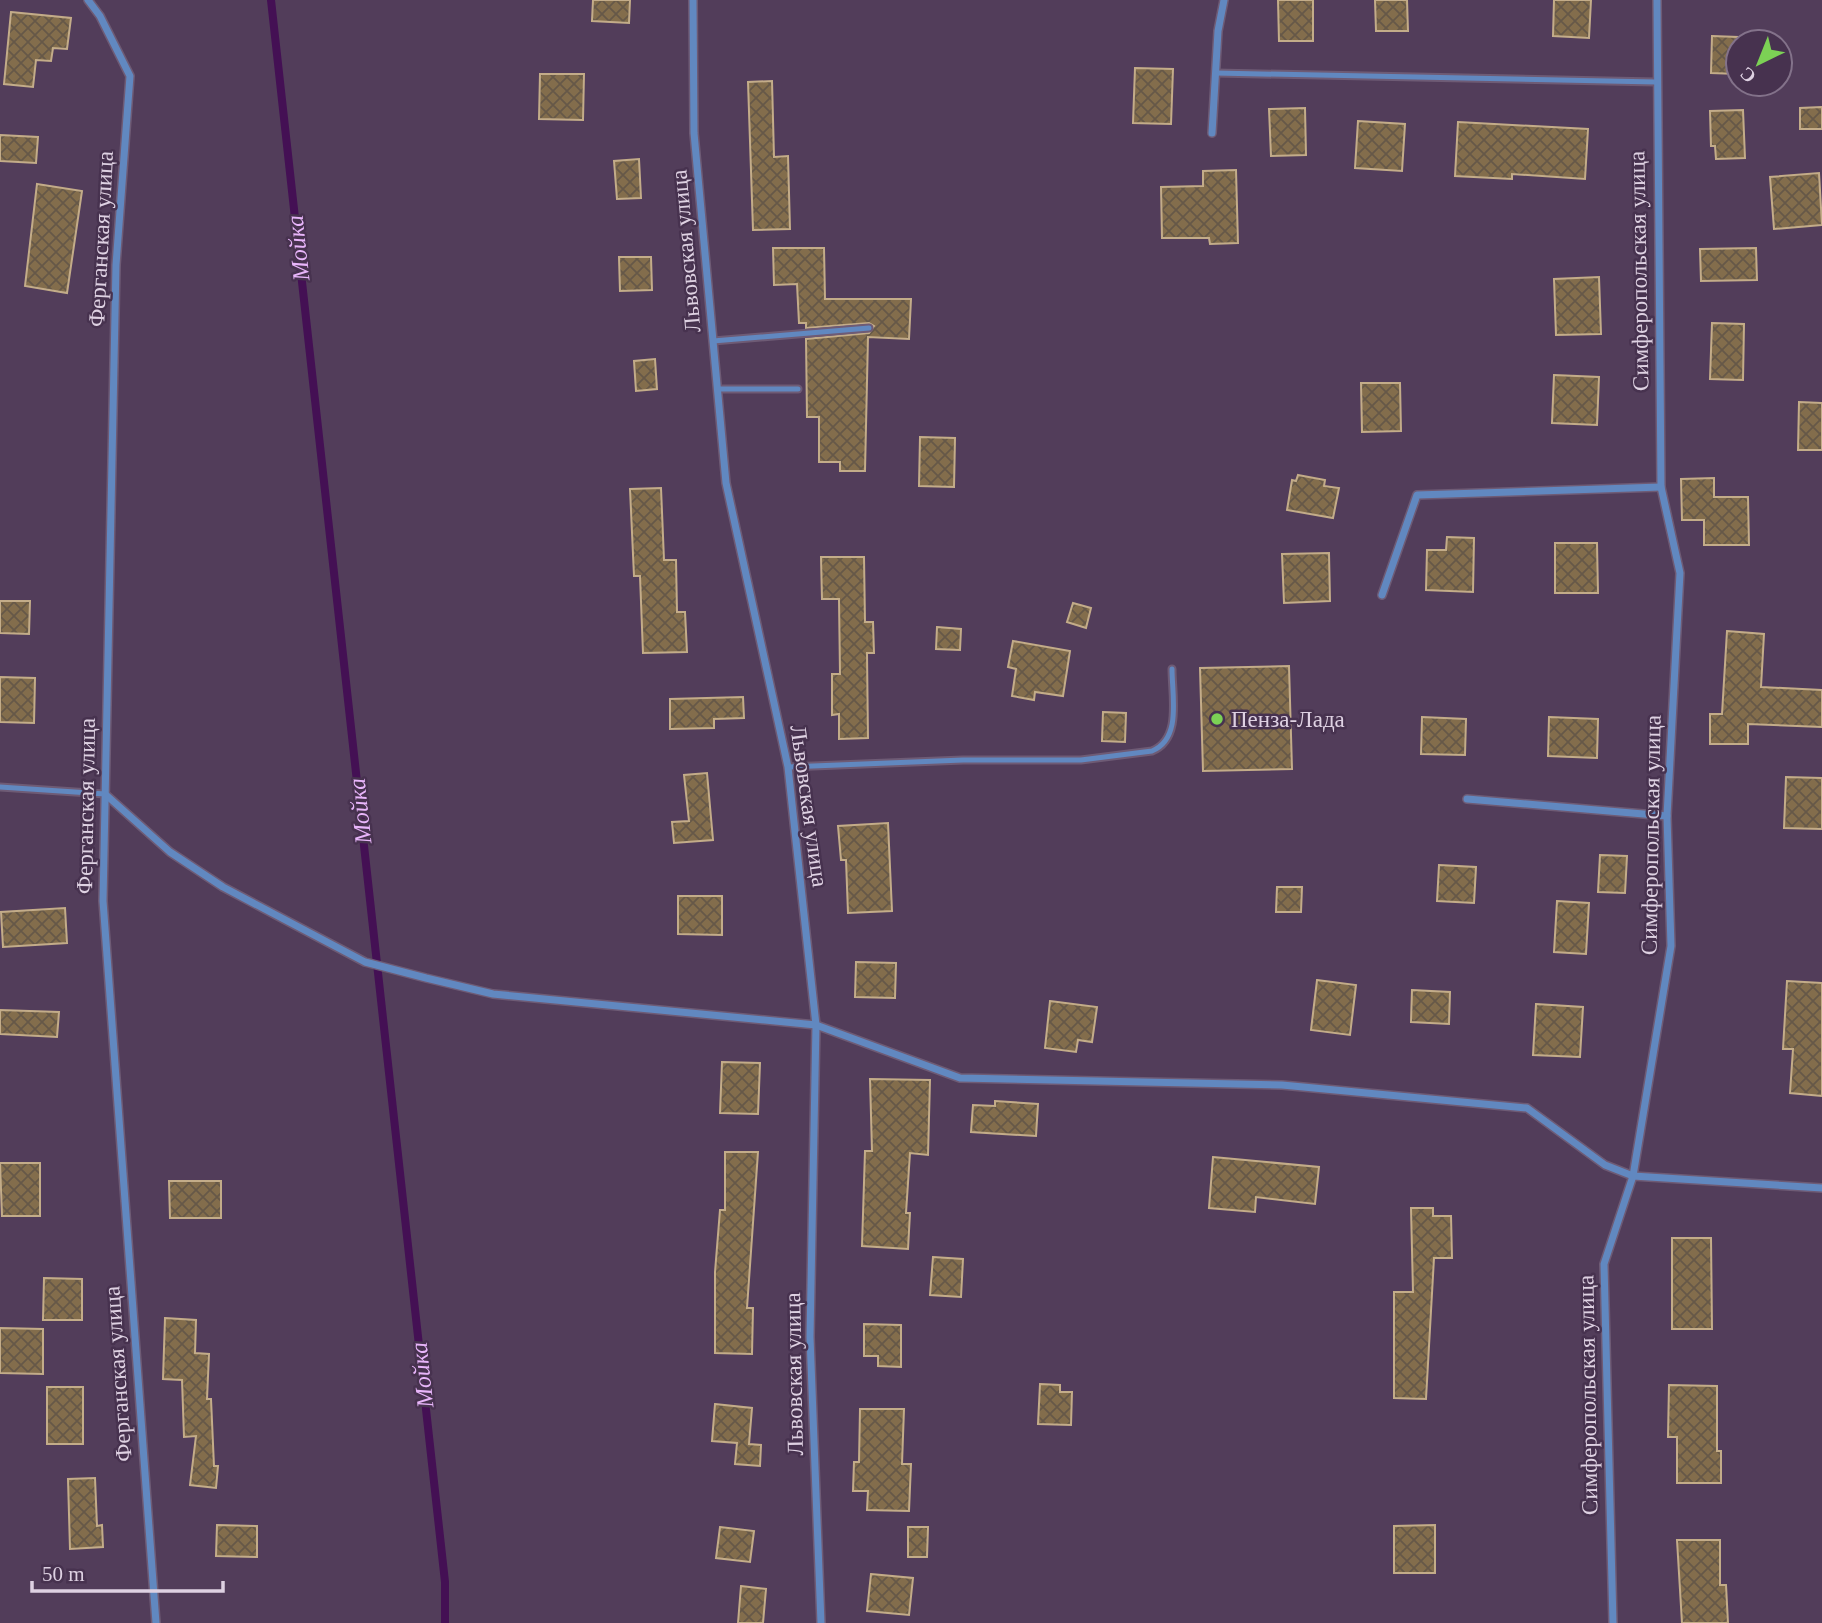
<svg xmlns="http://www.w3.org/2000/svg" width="1822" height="1623" font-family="'Times New Roman',serif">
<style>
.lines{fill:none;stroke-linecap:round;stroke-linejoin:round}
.stream{stroke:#441054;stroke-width:8}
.building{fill:url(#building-cross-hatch);stroke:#c3ac89;stroke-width:2}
.service-casing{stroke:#6e5b75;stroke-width:9}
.minor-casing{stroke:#6e5b75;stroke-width:10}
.service{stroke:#6188c0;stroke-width:5}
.minor{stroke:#6188c0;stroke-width:7}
.poi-dot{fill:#7cd155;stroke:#47324f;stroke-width:2.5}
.labels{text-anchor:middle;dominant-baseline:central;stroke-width:5;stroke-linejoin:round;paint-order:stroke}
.street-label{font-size:23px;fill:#ded1e2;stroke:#47324f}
.poi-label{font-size:23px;fill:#ded1e2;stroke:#47324f;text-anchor:start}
.water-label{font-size:24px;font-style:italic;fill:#e8b5fa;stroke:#47324f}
</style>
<defs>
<pattern id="building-cross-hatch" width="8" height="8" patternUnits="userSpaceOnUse" patternTransform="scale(1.75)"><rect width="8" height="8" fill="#836d4c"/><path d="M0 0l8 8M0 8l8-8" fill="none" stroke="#665848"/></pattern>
</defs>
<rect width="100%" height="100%" fill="#523d5a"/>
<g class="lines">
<path class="stream" d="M 271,0 L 445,1582 L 445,1623"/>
</g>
<g class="building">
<path d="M 593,0 L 630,0 L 629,23 L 592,21 Z"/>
<path d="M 1278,0 L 1313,0 L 1313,41 L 1279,41 Z"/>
<path d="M 1375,0 L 1407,0 L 1408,31 L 1376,31 Z"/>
<path d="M 1554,0 L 1591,0 L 1589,38 L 1553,36 Z"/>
<path d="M 11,12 L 71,18 L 67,49 L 53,48 L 51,61 L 36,60 L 33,87 L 4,84 Z"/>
<path d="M 1712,36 L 1738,37 L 1738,74 L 1711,73 Z"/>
<path d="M 1135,68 L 1173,69 L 1171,124 L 1133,123 Z"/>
<path d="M 540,74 L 584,74 L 583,120 L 539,119 Z"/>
<path d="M 772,81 L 774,157 L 788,156 L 790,229 L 753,230 L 748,82 Z"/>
<path d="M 1822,107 L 1822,129 L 1800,129 L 1800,108 Z"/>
<path d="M 1305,108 L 1306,155 L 1271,156 L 1269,109 Z"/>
<path d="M 1743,110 L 1745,158 L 1716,159 L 1715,146 L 1711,146 L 1710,111 Z"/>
<path d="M 1358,121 L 1405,124 L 1402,171 L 1355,168 Z"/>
<path d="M 1458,122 L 1588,129 L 1585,179 L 1512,174 L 1512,179 L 1455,176 Z"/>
<path d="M 0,135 L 38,137 L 36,163 L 0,161 Z"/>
<path d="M 639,159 L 641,198 L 617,199 L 614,161 Z"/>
<path d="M 1236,170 L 1238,243 L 1210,244 L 1209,238 L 1162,238 L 1161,187 L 1203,186 L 1203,171 Z"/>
<path d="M 1819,173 L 1822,225 L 1774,229 L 1770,177 Z"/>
<path d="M 37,184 L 82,191 L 67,293 L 25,286 Z"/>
<path d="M 773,248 L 824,248 L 825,299 L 911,299 L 909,339 L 868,337 L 865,471 L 840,471 L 840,462 L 819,462 L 819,417 L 807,417 L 806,339 L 869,333 L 874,326 L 869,323 L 806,328 L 806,323 L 799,323 L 797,284 L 774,285 Z"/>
<path d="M 1756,248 L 1757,280 L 1701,281 L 1700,249 Z"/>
<path d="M 619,257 L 651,257 L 652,290 L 620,291 Z"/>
<path d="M 1599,277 L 1601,334 L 1556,335 L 1554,279 Z"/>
<path d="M 1712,323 L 1744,324 L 1743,380 L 1710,379 Z"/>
<path d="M 655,359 L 657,389 L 636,391 L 634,361 Z"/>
<path d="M 1554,375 L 1599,377 L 1597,425 L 1552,423 Z"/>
<path d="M 1361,383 L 1400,383 L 1401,431 L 1362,432 Z"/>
<path d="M 1799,402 L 1822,403 L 1822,450 L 1798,450 Z"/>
<path d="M 920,437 L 955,438 L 954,487 L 919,486 Z"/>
<path d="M 1298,475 L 1325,480 L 1324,486 L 1339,488 L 1333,518 L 1287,510 L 1292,480 L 1296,481 Z"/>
<path d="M 1714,478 L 1714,497 L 1748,497 L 1749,545 L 1704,545 L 1704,520 L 1682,520 L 1681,479 Z"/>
<path d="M 661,488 L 664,560 L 676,560 L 677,612 L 685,612 L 687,652 L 643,653 L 640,576 L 634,576 L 630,489 Z"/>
<path d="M 1447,537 L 1474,538 L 1473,592 L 1426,590 L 1427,550 L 1446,550 Z"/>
<path d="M 1555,543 L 1597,543 L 1598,593 L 1555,593 Z"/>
<path d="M 1329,553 L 1330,601 L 1284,603 L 1282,554 Z"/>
<path d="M 821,557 L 864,557 L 865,622 L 873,622 L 874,653 L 867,653 L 868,738 L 839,739 L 839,714 L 832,715 L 832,674 L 840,674 L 839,599 L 822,599 Z"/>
<path d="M 0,601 L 30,601 L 29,634 L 0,633 Z"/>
<path d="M 1073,603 L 1091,608 L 1086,628 L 1067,622 Z"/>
<path d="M 937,627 L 961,629 L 960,650 L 936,649 Z"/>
<path d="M 1727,631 L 1764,634 L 1761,687 L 1822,690 L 1822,727 L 1748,724 L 1748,744 L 1710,744 L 1710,714 L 1722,714 Z"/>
<path d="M 1013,641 L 1070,651 L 1063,696 L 1035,692 L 1034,700 L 1012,696 L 1016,669 L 1008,667 Z"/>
<path d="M 1289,666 L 1292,769 L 1203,771 L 1200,668 Z"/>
<path d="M 0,677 L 35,678 L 34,723 L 0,722 Z"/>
<path d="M 743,697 L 744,718 L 714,719 L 714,728 L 670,729 L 670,699 Z"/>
<path d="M 1103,712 L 1126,713 L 1125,742 L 1102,741 Z"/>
<path d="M 1422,717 L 1466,719 L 1465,755 L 1421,754 Z"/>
<path d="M 1549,717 L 1598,719 L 1597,758 L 1548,756 Z"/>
<path d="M 707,773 L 713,840 L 674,843 L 672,822 L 689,821 L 684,775 Z"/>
<path d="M 1786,777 L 1822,778 L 1822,829 L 1784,828 Z"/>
<path d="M 888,823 L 892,911 L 848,913 L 846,860 L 841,860 L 838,826 Z"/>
<path d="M 1600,855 L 1627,856 L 1625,893 L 1598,892 Z"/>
<path d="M 1439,865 L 1476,867 L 1474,903 L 1437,901 Z"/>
<path d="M 1277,887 L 1302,887 L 1301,912 L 1276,912 Z"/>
<path d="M 678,896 L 722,896 L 722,935 L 678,934 Z"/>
<path d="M 1557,901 L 1589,903 L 1586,954 L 1554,952 Z"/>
<path d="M 65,908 L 67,943 L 3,947 L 1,912 Z"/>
<path d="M 856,962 L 896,963 L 895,998 L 855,997 Z"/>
<path d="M 1317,980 L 1356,985 L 1350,1035 L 1311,1030 Z"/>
<path d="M 1787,981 L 1822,983 L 1822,1096 L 1790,1093 L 1793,1049 L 1783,1049 Z"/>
<path d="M 1412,990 L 1450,992 L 1449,1024 L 1411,1022 Z"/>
<path d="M 1050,1001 L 1097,1007 L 1092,1042 L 1078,1040 L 1076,1052 L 1045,1048 Z"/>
<path d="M 1536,1004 L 1583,1007 L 1580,1057 L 1533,1055 Z"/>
<path d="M 0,1010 L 59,1012 L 57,1037 L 0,1034 Z"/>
<path d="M 722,1062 L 760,1063 L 758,1114 L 720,1113 Z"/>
<path d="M 870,1079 L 930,1080 L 928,1155 L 910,1153 L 906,1213 L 910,1213 L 908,1249 L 862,1246 L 865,1151 L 872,1151 Z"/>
<path d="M 995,1101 L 1038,1104 L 1036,1136 L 971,1132 L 973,1105 L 995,1106 Z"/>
<path d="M 725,1152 L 758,1152 L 747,1308 L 753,1308 L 752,1354 L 715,1353 L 715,1272 L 720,1210 L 725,1210 Z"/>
<path d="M 1213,1157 L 1319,1167 L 1315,1204 L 1256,1197 L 1255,1212 L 1209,1208 Z"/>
<path d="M 0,1163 L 40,1163 L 40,1216 L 2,1216 Z"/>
<path d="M 169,1181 L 221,1181 L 221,1218 L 170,1218 Z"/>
<path d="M 1411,1208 L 1433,1208 L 1433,1216 L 1451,1216 L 1452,1258 L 1434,1258 L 1426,1399 L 1394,1398 L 1394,1292 L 1413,1292 Z"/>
<path d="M 1672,1238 L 1711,1238 L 1712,1329 L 1672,1329 Z"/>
<path d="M 933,1257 L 963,1259 L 961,1297 L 930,1295 Z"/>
<path d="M 44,1278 L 82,1279 L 82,1320 L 43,1320 Z"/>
<path d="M 165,1318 L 196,1320 L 195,1353 L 209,1354 L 207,1399 L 211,1399 L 214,1466 L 218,1466 L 216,1488 L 190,1485 L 196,1436 L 184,1437 L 182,1380 L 163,1379 Z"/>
<path d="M 864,1324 L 901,1325 L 901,1367 L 878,1366 L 878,1356 L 864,1356 Z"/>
<path d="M 0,1328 L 43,1329 L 43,1374 L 0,1373 Z"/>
<path d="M 1040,1384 L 1060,1385 L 1060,1392 L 1072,1392 L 1071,1425 L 1038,1424 Z"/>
<path d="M 1669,1385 L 1717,1386 L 1717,1451 L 1721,1451 L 1721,1483 L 1677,1483 L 1677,1437 L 1668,1437 Z"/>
<rect x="47" y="1387" width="36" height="57"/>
<path d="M 715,1404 L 752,1408 L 749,1444 L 761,1445 L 760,1466 L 735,1464 L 737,1443 L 712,1441 Z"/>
<path d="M 860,1409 L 904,1409 L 902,1464 L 911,1464 L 909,1511 L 867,1510 L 868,1491 L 853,1491 L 854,1462 L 859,1462 Z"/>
<path d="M 95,1478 L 97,1526 L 102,1525 L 103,1547 L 70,1549 L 68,1479 Z"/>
<path d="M 217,1525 L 257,1526 L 257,1557 L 216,1556 Z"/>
<path d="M 1435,1525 L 1435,1573 L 1394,1573 L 1394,1526 Z"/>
<path d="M 720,1527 L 754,1531 L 750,1562 L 716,1558 Z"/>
<path d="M 908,1527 L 928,1527 L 927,1557 L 908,1557 Z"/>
<path d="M 1677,1540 L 1720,1540 L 1720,1585 L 1726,1585 L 1728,1623 L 1682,1623 Z"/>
<path d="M 871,1574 L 913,1578 L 909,1615 L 867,1611 Z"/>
<path d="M 741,1586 L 766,1589 L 763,1623 L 738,1623 Z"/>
</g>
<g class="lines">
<g class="service-casing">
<g id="service">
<path d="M 1216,73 L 1656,82"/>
<path d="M 713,341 L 869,328"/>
<path d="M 718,389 L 798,389"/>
<path d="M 788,767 L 963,760 L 1081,760 L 1152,751 C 1182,739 1172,696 1172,669"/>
<path d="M 0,787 L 105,794"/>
</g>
</g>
<g class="minor-casing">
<g id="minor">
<path d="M 88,0 L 100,16 L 130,76 L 116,265 L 103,901 L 156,1623"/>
<path d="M 693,0 L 694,133 L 726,483 L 788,767 L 816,1025 L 810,1337 L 821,1623"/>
<path d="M 1212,133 L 1218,31 L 1224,0"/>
<path d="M 1382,595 L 1417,495 L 1661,487"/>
<path d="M 105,794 L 170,852 L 223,887 L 365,962 L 426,978 L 493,994 L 816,1025 L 960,1078 L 1282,1085 L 1527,1108 L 1605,1165 L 1633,1176 L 1822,1188"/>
<path d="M 1467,799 L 1667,816"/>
<path d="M 1613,1623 L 1604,1264 L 1633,1176 L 1671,946 L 1667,816 L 1680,573 L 1661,487 L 1657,0"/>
</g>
</g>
<use href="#service" class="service"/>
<use href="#minor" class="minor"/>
</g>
<circle class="poi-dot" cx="1217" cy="719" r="7"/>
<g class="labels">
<g class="street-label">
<text transform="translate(101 239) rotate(-87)">Ферганская улица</text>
<text transform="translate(686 251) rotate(-95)">Львовская улица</text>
<text transform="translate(1639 271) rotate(-91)">Симферопольская улица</text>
<text transform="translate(86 806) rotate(-89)">Ферганская улица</text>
<text transform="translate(809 806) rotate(82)">Львовская улица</text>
<text transform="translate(1651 835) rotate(-89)">Симферопольская улица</text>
<text transform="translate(118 1374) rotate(-94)">Ферганская улица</text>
<text transform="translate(794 1374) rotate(-91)">Львовская улица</text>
<text transform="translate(1588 1395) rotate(-91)">Симферопольская улица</text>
</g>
<g class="poi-label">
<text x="1231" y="719">Пенза-Лада</text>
</g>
<g class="water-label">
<text transform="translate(298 248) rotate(-96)">Мойка</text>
<text transform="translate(360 811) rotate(-96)">Мойка</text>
<text transform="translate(422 1375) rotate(-96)">Мойка</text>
</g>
</g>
<g transform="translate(1759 63) rotate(223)"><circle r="33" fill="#47324f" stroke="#83728a" stroke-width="2"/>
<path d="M0-5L12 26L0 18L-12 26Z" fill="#7cd155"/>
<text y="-10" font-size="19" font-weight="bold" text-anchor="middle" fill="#ded1e2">С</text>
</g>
<path d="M32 1581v10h191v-10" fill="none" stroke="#ded1e2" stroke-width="3.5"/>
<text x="42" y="1581" font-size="21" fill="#ded1e2" stroke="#47324f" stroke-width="5" paint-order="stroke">50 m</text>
</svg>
